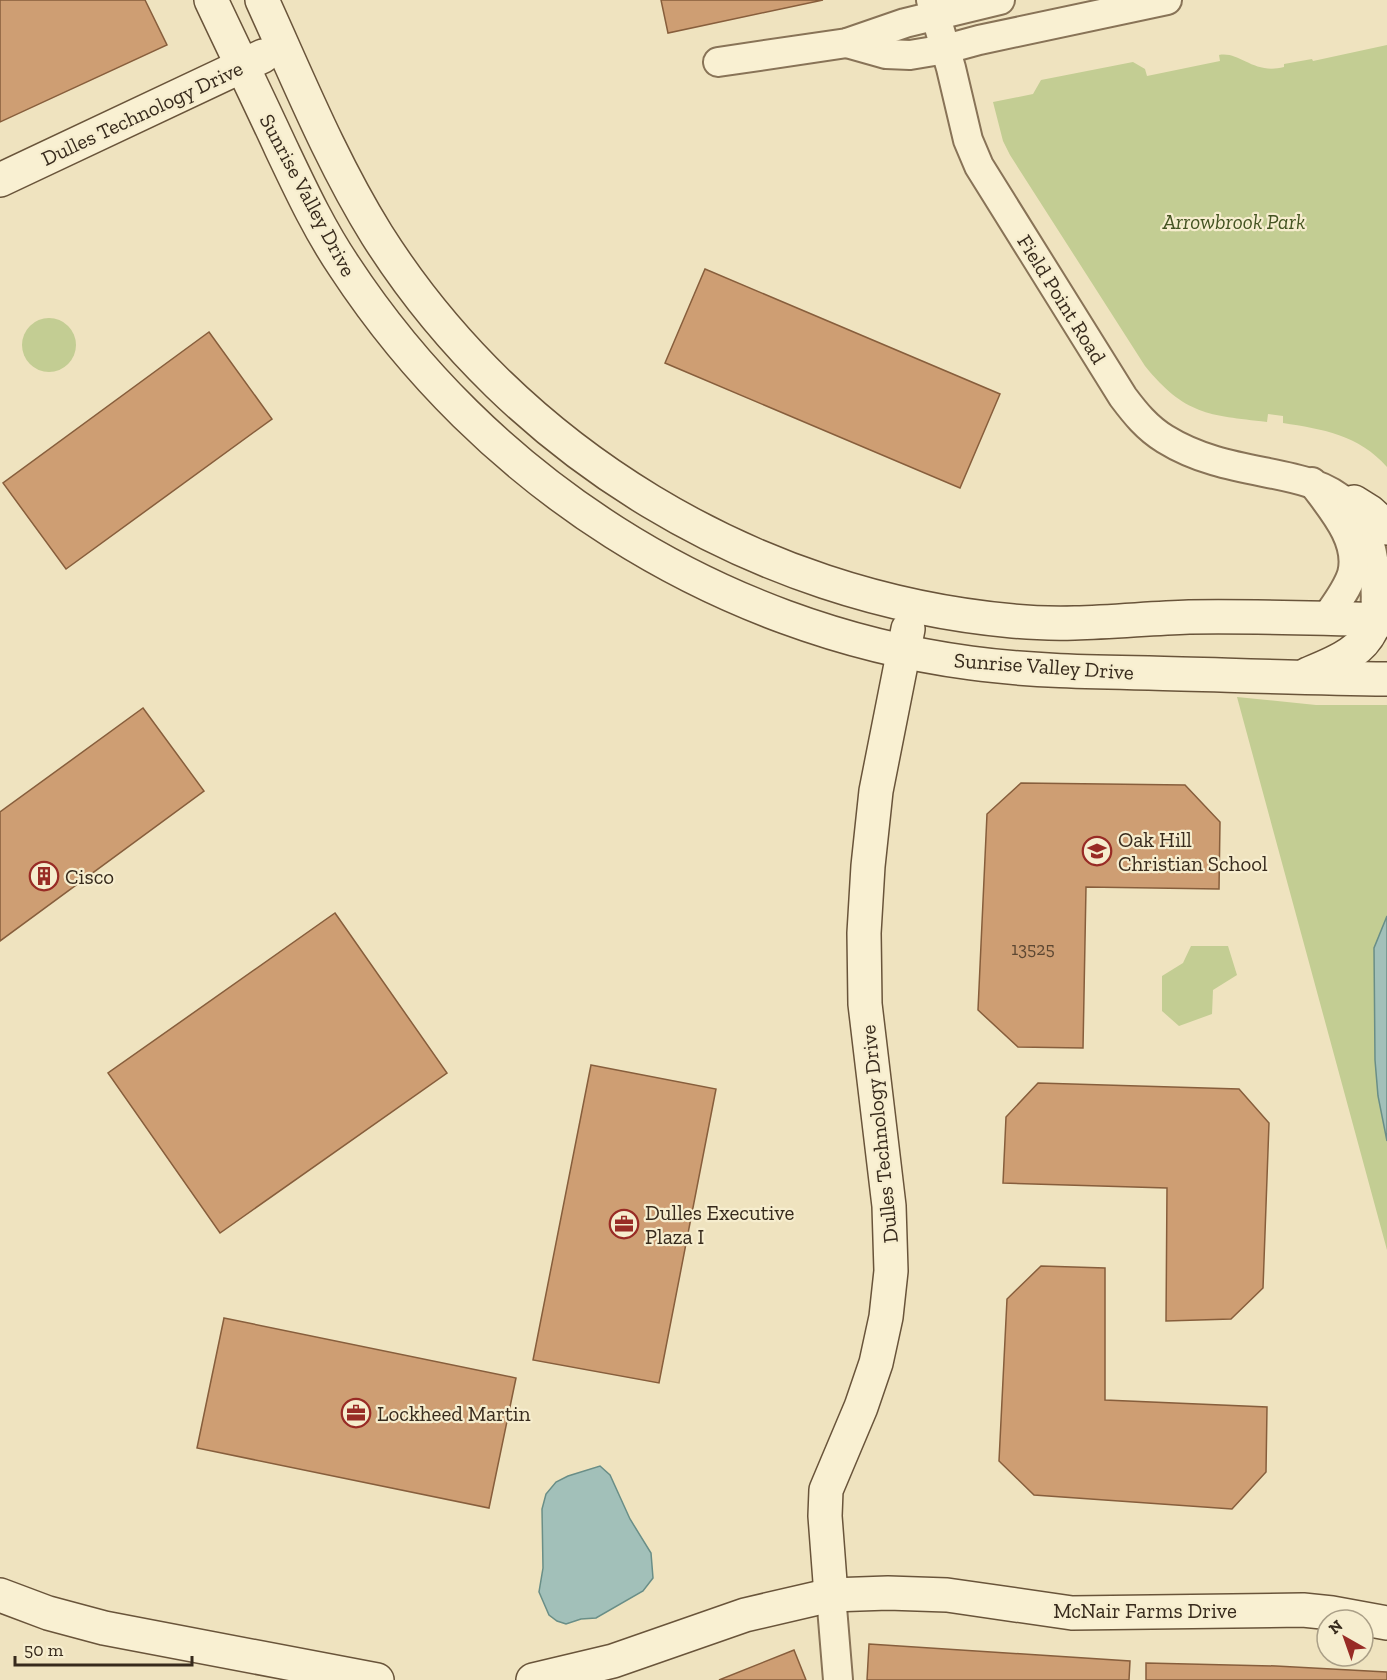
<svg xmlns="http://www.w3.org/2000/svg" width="1387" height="1680" font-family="'Zilla Slab',serif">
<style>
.green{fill:#c3cd93}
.water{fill:#a2c0b9;stroke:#698e87;stroke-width:1.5}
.building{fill:#ce9e73;stroke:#875e3c;stroke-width:1.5}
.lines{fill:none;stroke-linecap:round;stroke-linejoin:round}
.street-casing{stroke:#887357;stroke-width:32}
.secondary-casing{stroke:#69543a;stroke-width:36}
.street{stroke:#f9f0d2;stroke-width:28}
.secondary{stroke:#f9f0d2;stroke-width:33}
.labels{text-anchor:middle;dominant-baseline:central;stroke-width:4.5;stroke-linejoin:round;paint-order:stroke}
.number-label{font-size:18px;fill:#5d4732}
.street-label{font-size:21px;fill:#372a1c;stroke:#f6edce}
.park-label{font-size:21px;font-style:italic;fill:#445422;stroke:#f6edce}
.poi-label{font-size:21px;fill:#372a1c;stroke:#f6edce;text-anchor:start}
</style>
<rect width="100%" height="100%" fill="#efe3bf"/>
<g class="green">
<path d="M 1387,45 L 1387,467 C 1359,435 1322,429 1283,423 L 1283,416 L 1268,414 L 1267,422 C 1208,415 1185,415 1145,366 L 1010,155 L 1003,141 L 993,102 L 1033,94 L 1041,80 L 1133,62 L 1145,69 L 1147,76 L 1220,61 L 1219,55 C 1240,51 1253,75 1284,67 L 1284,64 L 1312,59 L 1313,61 Z"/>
<circle cx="49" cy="345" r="27"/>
<path d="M 1237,697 L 1316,705 L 1387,705 L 1387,1250 Z"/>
<path d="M 1191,946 L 1228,946 L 1237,975 L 1213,990 L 1212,1014 L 1179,1026 L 1162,1011 L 1162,976 L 1183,963 Z"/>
</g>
<g class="water">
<path d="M 1387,916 L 1387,1141 L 1378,1096 L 1375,1060 L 1374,948 Z"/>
<path d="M 600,1466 L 610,1475 L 630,1519 L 651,1553 L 653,1578 L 643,1591 L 596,1618 L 581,1619 L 566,1624 L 557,1621 L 549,1615 L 539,1592 L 543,1568 L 542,1509 L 546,1494 L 556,1482 L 568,1476 Z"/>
</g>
<g class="building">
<path d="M 0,0 L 145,0 L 167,45 L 0,122 Z"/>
<path d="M 661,0 L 823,0 L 668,33 Z"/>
<path d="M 705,269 L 1000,394 L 960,488 L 665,363 Z"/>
<path d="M 209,332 L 272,419 L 66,569 L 3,483 Z"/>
<path d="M 143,708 L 204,791 L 0,941 L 0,812 Z"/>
<path d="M 1021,783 L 1185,785 L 1220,822 L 1219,889 L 1086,887 L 1083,1048 L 1018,1047 L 978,1010 L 987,814 Z"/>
<path d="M 335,913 L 447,1073 L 220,1233 L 108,1073 Z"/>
<path d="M 591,1065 L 716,1089 L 659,1383 L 533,1360 Z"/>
<path d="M 1038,1083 L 1239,1089 L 1269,1123 L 1263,1288 L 1231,1319 L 1166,1321 L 1167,1188 L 1003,1183 L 1006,1117 Z"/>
<path d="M 1041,1266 L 1105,1268 L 1105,1400 L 1267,1407 L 1266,1472 L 1232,1509 L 1034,1495 L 999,1461 L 1007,1299 Z"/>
<path d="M 224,1318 L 516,1378 L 489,1508 L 197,1448 Z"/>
<path d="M 869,1644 L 1130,1661 L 1129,1680 L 867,1680 Z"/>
<path d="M 794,1650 L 806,1680 L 719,1680 Z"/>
<path d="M 1146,1663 L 1276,1666 L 1387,1672 L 1387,1680 L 1146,1680 Z"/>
</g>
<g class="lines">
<g class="street-casing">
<g id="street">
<path d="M 931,0 L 951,68 L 968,140 L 979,166 L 1123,397 C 1135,413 1147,428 1165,439 C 1265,501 1387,436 1375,620"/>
<path d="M 847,43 L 886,54 L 910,55 L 946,49 L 979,40 L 1167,0"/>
<path d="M 718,62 L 847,43 L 905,23 L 1000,0"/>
<path d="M 1312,482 C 1330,507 1361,540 1352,574 C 1347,590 1335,605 1326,618"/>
<path d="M 831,1595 L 838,1680"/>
</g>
</g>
<g class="secondary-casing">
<g id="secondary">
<path d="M 211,0 C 234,49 258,98 281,148 C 300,188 319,229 344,266 C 485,481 715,629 971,663 C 1030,671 1090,672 1149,673 C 1228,675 1308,678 1387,679"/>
<path d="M 262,0 C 298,79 331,161 377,235 C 515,453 756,598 1013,621 C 1072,627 1130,619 1189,617 C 1255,616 1321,618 1387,620"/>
<path d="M 0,180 L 263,56"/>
<path d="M 1354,502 L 1370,512 L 1387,528"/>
<path d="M 1308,674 C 1335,663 1367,651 1375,620"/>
<path d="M 0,1595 L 48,1613 L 104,1628 L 377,1680"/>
<path d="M 831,1595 L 825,1516 L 826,1490 L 861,1407 L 876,1363 L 886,1317 L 891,1271 L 889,1206 L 865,1004 L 864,933 L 868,866 L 876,791 L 908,629"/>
<path d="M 533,1680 L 613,1661 L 745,1615 L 831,1595 L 888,1593 L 947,1595 L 1072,1613 L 1303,1610 L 1332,1613 L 1387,1623"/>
</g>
</g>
<use href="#street" class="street"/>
<use href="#secondary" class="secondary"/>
</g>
<defs>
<g id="school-ring" transform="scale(1.5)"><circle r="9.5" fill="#f6edce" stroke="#982b25" stroke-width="1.5"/><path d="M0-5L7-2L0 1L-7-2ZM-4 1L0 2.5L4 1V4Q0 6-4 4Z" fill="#982b25"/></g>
<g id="building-ring" transform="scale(1.5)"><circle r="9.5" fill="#f6edce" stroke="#982b25" stroke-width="1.5"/><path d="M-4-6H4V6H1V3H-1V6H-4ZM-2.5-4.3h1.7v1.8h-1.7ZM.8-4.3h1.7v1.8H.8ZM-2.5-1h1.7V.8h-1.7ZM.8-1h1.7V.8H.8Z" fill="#982b25"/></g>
<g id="office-ring" transform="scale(1.5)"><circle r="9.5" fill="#f6edce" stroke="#982b25" stroke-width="1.5"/><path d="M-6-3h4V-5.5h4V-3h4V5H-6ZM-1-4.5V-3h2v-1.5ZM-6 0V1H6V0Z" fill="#982b25"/></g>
</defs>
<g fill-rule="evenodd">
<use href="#school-ring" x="1097" y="851"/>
<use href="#building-ring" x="44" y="876"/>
<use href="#office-ring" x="624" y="1224"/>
<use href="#office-ring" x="356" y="1413"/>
</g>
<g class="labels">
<g class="number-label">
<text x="1033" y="949">13525</text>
</g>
<g class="street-label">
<text transform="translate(142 113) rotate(-25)">Dulles Technology Drive</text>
<text transform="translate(308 195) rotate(62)">Sunrise Valley Drive</text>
<text transform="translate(1062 299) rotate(58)">Field Point Road</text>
<text transform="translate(1044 666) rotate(4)">Sunrise Valley Drive</text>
<text transform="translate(879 1134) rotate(-96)">Dulles Technology Drive</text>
<text x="1145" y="1610">McNair Farms Drive</text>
</g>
<g class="park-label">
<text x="1234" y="221">Arrowbrook Park</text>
</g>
<g class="poi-label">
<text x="1118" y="839">Oak Hill<tspan x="1118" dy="24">Christian School</tspan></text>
<text x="65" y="876">Cisco</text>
<text x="645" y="1212">Dulles Executive<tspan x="645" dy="24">Plaza I</tspan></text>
<text x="377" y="1413">Lockheed Martin</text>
</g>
</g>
<g transform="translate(1345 1638) rotate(320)"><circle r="28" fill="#f6edce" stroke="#aa9f87" stroke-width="1.5"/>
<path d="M0-4.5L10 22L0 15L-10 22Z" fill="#982b25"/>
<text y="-9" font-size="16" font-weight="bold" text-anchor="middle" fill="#372a1c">N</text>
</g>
<path d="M15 1656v9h177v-9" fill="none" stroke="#372a1c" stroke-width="3"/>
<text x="24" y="1656" font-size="18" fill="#372a1c" stroke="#f6edce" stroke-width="4.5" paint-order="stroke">50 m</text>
</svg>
